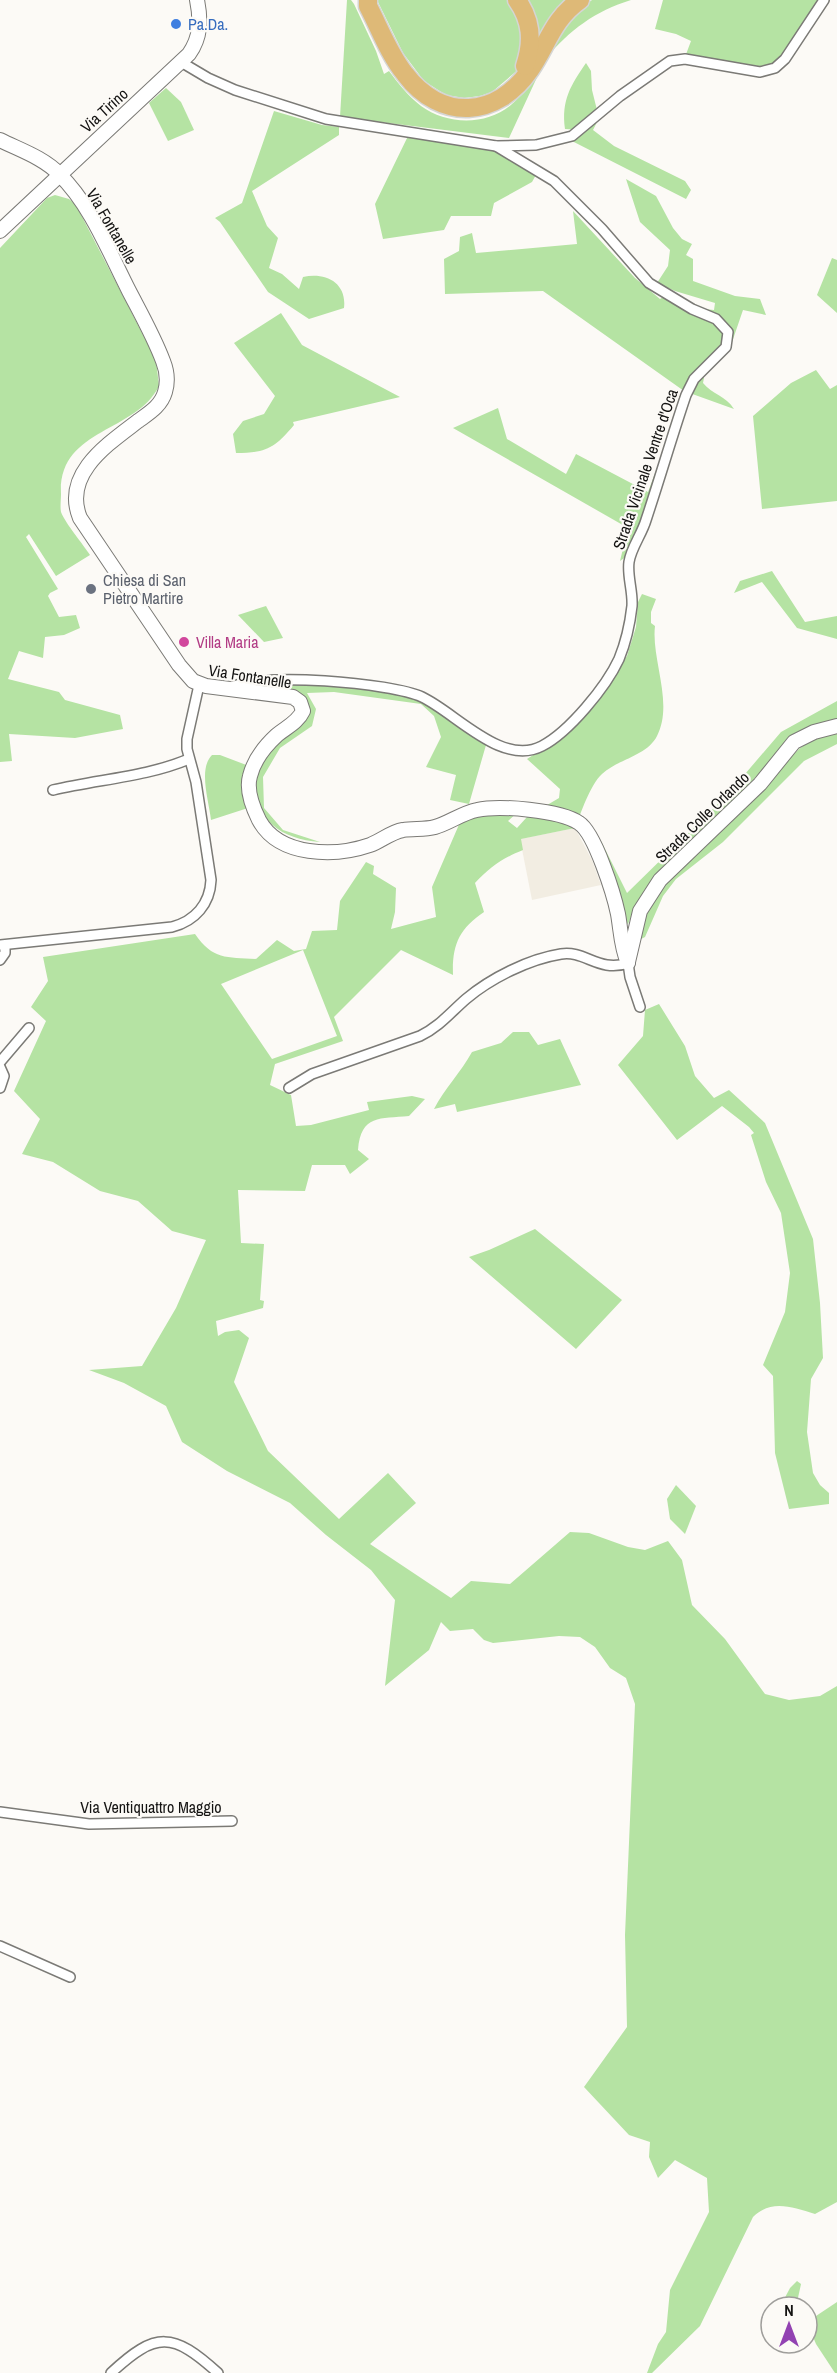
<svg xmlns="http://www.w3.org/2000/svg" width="837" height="2373" font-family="'Archivo Narrow',sans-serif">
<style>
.built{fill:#f2ede2}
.green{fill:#b5e3a3;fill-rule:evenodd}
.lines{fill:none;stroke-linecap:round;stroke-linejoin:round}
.street-casing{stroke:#7b7a76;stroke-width:12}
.secondary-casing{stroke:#7b7a76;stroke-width:16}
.highway-casing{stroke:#d5d5d4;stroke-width:21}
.street{stroke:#fff;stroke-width:9}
.secondary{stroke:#fff;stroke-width:14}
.highway{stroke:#deb977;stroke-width:18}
.shop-dot{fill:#3f7fe0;stroke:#fcfaf6;stroke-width:2}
.worship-dot{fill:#6b7280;stroke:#fcfaf6;stroke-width:2}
.hotel-dot{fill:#d1479c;stroke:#fcfaf6;stroke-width:2}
.labels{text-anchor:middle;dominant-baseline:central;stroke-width:4.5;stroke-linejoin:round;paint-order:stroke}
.shop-label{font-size:16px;fill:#366cbe;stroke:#fcfaf6;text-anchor:start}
.street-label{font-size:16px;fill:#141312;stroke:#fcfaf6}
.worship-label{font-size:16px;fill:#5b616d;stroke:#fcfaf6;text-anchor:start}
.hotel-label{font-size:16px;fill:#b23c85;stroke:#fcfaf6;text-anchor:start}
</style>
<rect width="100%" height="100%" fill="#fcfaf6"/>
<path class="built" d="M 575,828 L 592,860 L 601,885 L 532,900 L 520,839 Z"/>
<g class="green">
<path d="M 347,0 L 351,0 L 354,4 L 376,51 L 384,74 L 389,71 C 398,83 408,96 421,106 C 447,125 487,126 512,104 C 523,95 530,82 538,71 L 539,73 L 509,138 L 340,117 Z"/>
<path d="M 377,0 L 510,0 L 524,24 L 519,69 L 492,92 L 480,96 L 464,98 L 446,95 L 424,81 L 403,53 Z"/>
<path d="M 524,0 L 572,0 L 534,52 Z"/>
<path d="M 592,0 L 631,0 C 595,11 570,30 546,58 C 557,31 567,16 592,0 Z"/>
<path d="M 663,0 L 819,0 L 790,51 L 773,63 L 761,69 L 685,57 L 691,41 L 676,34 L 655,29 Z"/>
<path d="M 586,63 L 591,71 L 592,90 L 597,110 L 598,120 L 593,130 L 614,146 L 685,181 L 691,190 L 686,199 L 568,139 L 580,130 L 565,129 C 561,100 571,85 586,63 Z"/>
<path d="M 166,88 L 181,102 L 194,130 L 168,141 L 149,103 Z"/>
<path d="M 274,111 L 322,125 L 339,127 L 339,135 L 252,191 L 267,226 L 278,238 L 269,268 L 282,274 L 299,289 L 303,277 C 326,272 347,283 344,308 L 309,319 L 268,292 L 220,222 L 215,218 L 242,203 Z"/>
<path d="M 409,134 L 491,147 L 537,173 L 532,182 L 494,203 L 491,216 L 451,216 L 444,230 L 383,239 L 375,204 Z"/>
<path d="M 626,179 L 656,196 L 673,228 L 682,239 L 692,244 L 686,255 L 693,259 L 693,281 L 735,296 L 760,299 L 766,315 L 743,310 L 730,348 L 699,369 L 704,378 L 703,383 C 712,394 726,396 734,409 L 684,391 L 543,291 L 445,294 L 444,259 L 459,251 L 460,237 L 472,233 L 476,253 L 577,244 L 573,211 L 635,278 L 660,299 L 666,295 L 691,311 L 704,309 L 714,310 L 715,303 L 675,291 L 657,283 L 668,266 L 670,250 L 640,222 Z"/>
<path d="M 55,195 L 69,199 L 76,205 L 156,360 L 159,386 C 136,433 58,428 61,494 C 61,499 60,507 61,512 C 65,523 83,544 90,555 L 56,576 L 29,534 L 26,537 L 58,589 L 50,593 L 48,596 L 59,617 L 76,615 L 80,628 L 64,635 L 45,637 L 43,658 L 19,651 L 8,679 L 59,692 L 65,700 L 120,715 L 123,729 L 75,738 L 9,734 L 12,761 L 0,762 L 0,248 L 47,198 Z"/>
<path d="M 832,258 L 837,260 L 837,313 L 817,295 Z"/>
<path d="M 281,313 L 302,345 L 400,397 L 293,422 L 294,425 C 275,448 266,453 236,453 L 233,434 L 243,421 L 264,414 L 275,396 L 234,343 Z"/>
<path d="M 816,370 L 830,389 L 837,385 L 837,501 L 762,509 L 753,416 L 791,383 Z"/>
<path d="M 498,408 L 507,439 L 566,474 L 576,454 L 648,492 L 666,444 L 650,503 L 627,556 L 620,561 L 628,528 L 453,428 Z"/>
<path d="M 772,571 L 805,622 L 837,616 L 837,639 L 797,628 L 762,582 L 734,593 L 740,581 Z"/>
<path d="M 642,594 L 656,599 L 651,612 L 651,623 L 655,626 C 651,659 674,703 657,736 C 647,756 618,759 602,774 C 590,785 581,813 575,828 L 521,839 L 523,850 C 503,858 490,867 475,883 L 484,912 C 459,929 452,945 453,975 L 401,950 L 334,1017 L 343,1041 L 275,1064 L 270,1085 L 291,1095 L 296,1126 L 311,1125 L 369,1110 L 367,1102 L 412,1096 L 425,1099 L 409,1116 C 380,1119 361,1114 358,1150 L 369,1159 L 350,1174 L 345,1165 L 312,1165 L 305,1191 L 238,1190 L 241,1243 L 264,1244 L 260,1300 L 264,1301 L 263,1308 L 216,1321 L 218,1336 L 225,1332 L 239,1330 L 249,1338 L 234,1382 L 268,1451 L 339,1519 L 388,1473 L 416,1503 L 370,1544 L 451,1598 L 471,1581 L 510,1584 L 570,1532 L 589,1533 L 628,1547 L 645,1550 L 668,1541 L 682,1560 L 692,1605 L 725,1639 L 765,1694 L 789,1700 L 820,1696 L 837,1686 L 837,2202 L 815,2214 C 792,2207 771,2199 753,2217 L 700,2326 L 652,2373 L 647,2373 L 658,2344 L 666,2332 L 670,2290 L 709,2212 L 707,2178 L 675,2160 L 658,2178 L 649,2157 L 650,2142 L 629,2135 L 584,2087 L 627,2027 L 625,1935 L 635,1704 L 626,1678 L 610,1668 L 595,1647 L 580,1637 L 559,1636 L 493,1643 L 484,1640 L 473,1629 L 450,1631 L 441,1622 L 429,1650 L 385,1686 L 395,1600 L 371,1570 L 326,1535 L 290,1503 L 227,1471 L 182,1442 L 166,1406 L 124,1383 L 89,1370 L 142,1366 L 176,1308 L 206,1240 L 172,1231 L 138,1201 L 100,1191 L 53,1162 L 22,1154 L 40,1119 L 14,1091 L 46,1021 L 31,1007 L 48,981 L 43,957 L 195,934 C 213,960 226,957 256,959 L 277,940 L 294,951 L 306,949 L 312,931 L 337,930 L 340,901 L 366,862 L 374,866 L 373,874 L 396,888 L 395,912 L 391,929 L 436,917 L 432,887 L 461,820 L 474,813 L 519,811 L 508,821 L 517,828 L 527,817 L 559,798 L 560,789 L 527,759 L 573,729 L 627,656 L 636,627 L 638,602 ZM 303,950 L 337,1036 L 272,1059 L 221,984 Z"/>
<path d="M 266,606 L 283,638 L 264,642 L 238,615 Z"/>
<path d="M 250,685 L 366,686 L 424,701 L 486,745 L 469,804 L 450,800 L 456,775 L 426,767 L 441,737 L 434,716 L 421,704 L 334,692 L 307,693 L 316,709 L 312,726 L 280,748 L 263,777 L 264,808 L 283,830 L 320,842 C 277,839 250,816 256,770 L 306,703 L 304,696 L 296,692 Z"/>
<path d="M 837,701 L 837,721 L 781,749 L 633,912 L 628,924 L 622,921 L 598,843 L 601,841 L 627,893 L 727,795 L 781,732 Z"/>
<path d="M 837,731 L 837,744 L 804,761 L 723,842 L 676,879 L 663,896 L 645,937 L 641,939 L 639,935 L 652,900 L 672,874 L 799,749 L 810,741 Z"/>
<path d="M 212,755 L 220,755 L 249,766 L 248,808 L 211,820 C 209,801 198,769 212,755 Z"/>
<path d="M 659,1004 L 685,1046 L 695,1076 L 714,1098 L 729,1090 L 765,1123 L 813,1239 L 820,1303 L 823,1358 L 811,1379 L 807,1432 L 813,1473 L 820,1485 L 829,1493 L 829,1504 L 789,1509 L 775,1453 L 773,1376 L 763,1365 L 785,1312 L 790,1273 L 781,1213 L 766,1182 L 751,1135 L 754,1133 L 749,1127 L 722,1106 L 677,1140 L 618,1065 L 643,1036 L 645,1010 Z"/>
<path d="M 513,1032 L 529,1032 L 538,1045 L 560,1039 L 581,1085 L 457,1112 L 455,1104 L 434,1109 C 445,1088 461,1072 472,1052 L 501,1043 Z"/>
<path d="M 535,1229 L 622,1300 L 576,1349 L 469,1257 L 489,1250 Z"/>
<path d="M 676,1485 L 696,1506 L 685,1534 L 670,1519 L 667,1499 Z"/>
<path d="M 797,2281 L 801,2284 L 796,2307 L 780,2307 L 790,2288 Z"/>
<path d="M 837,2302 L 837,2373 L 835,2373 L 816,2344 L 807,2322 Z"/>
</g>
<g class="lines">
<g class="street-casing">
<g id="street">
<path d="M 181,62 L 208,78 L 235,90 L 326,119 L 496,146 L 536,145 L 572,136 L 620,96 L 670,61 L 685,59 L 760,72 L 775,68 L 785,59 L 824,0"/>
<path d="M 230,688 C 256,671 393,683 422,697 C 456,713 502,767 542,746 C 569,732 606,687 619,659 C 626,642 630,624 632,606 C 633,591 627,576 629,562 C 631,548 642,534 646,520 C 660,478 672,436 686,395 L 694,379 L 726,347 L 728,332 L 716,319 L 692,309 L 649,283 L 602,229 L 554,181 L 496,146"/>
<path d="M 53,790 C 99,779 146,777 189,759"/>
<path d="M 0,945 L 172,927 C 195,921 210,904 211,880 L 196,782 L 187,749 L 187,739 L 199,685"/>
<path d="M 0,960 L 5,953 L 5,946"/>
<path d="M 0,1062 L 29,1028"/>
<path d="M 0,1067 L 4,1076 L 0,1088"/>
<path d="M 289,1088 L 312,1074 L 420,1036 C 439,1027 451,1012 466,999 C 491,978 529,959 561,954 C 585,950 599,973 628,963 L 630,977 L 640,1007"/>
<path d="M 0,1812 L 89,1824 L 232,1821"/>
<path d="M 0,1946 L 70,1977"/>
<path d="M 111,2373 C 156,2331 173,2332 218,2373"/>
</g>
</g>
<g class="secondary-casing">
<g id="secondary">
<path d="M 0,140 C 20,150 44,158 59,174 C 91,205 109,252 129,291 C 141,314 154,337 163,361 C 167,371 168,382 165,392 C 161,406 149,413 138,421 C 108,444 62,474 80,518 L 179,665 L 193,681 L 206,686 L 293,697 L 300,702 L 303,711 C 298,722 287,727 277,735 C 265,746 254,760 250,776 C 246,790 253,808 259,820 C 279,857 335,857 370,845 C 381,841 391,832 403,830 C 413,828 424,830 435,827 C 449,823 462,813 477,810 C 499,805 560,810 579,823 C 595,833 614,895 618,914 C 621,931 621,947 628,963"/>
<path d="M 0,231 L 189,54 C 201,37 201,20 197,0"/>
<path d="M 628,962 L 640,911 L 660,880 L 760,784 L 794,742 L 814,732 L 837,726"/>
</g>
</g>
<g class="highway-casing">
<g id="highway">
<path d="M 368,0 L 368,6 C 380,29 389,54 405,74 C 441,122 497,118 530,70 C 548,44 552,20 580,0"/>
<path d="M 517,0 C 532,21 533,42 525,66"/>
</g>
</g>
<use href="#street" class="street"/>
<use href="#secondary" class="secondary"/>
<use href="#highway" class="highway"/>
</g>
<circle class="shop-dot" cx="176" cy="24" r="6"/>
<circle class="worship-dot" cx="91" cy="589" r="6"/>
<circle class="hotel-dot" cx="184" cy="642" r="6"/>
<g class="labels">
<g class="shop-label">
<text x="188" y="24">Pa.Da.</text>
</g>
<g class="street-label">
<text transform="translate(104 110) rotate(-42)">Via Tirino</text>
<text transform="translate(112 226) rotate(60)">Via Fontanelle</text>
<text transform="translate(645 469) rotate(-71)">Strada Vicinale Ventre d'Oca</text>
<text transform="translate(250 676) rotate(9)">Via Fontanelle</text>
<text transform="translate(702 817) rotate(-44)">Strada Colle Orlando</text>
<text x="151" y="1807">Via Ventiquattro Maggio</text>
</g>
<g class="worship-label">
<text x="103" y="580">Chiesa di San<tspan x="103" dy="18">Pietro Martire</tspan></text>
</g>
<g class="hotel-label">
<text x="196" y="642">Villa Maria</text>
</g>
</g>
<g transform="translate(789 2325)"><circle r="28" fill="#fcfaf6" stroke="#9f9e9b" stroke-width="1.5"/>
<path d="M0-4.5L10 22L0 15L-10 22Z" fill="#9242b2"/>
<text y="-9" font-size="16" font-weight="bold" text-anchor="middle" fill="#141312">N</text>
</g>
</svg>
